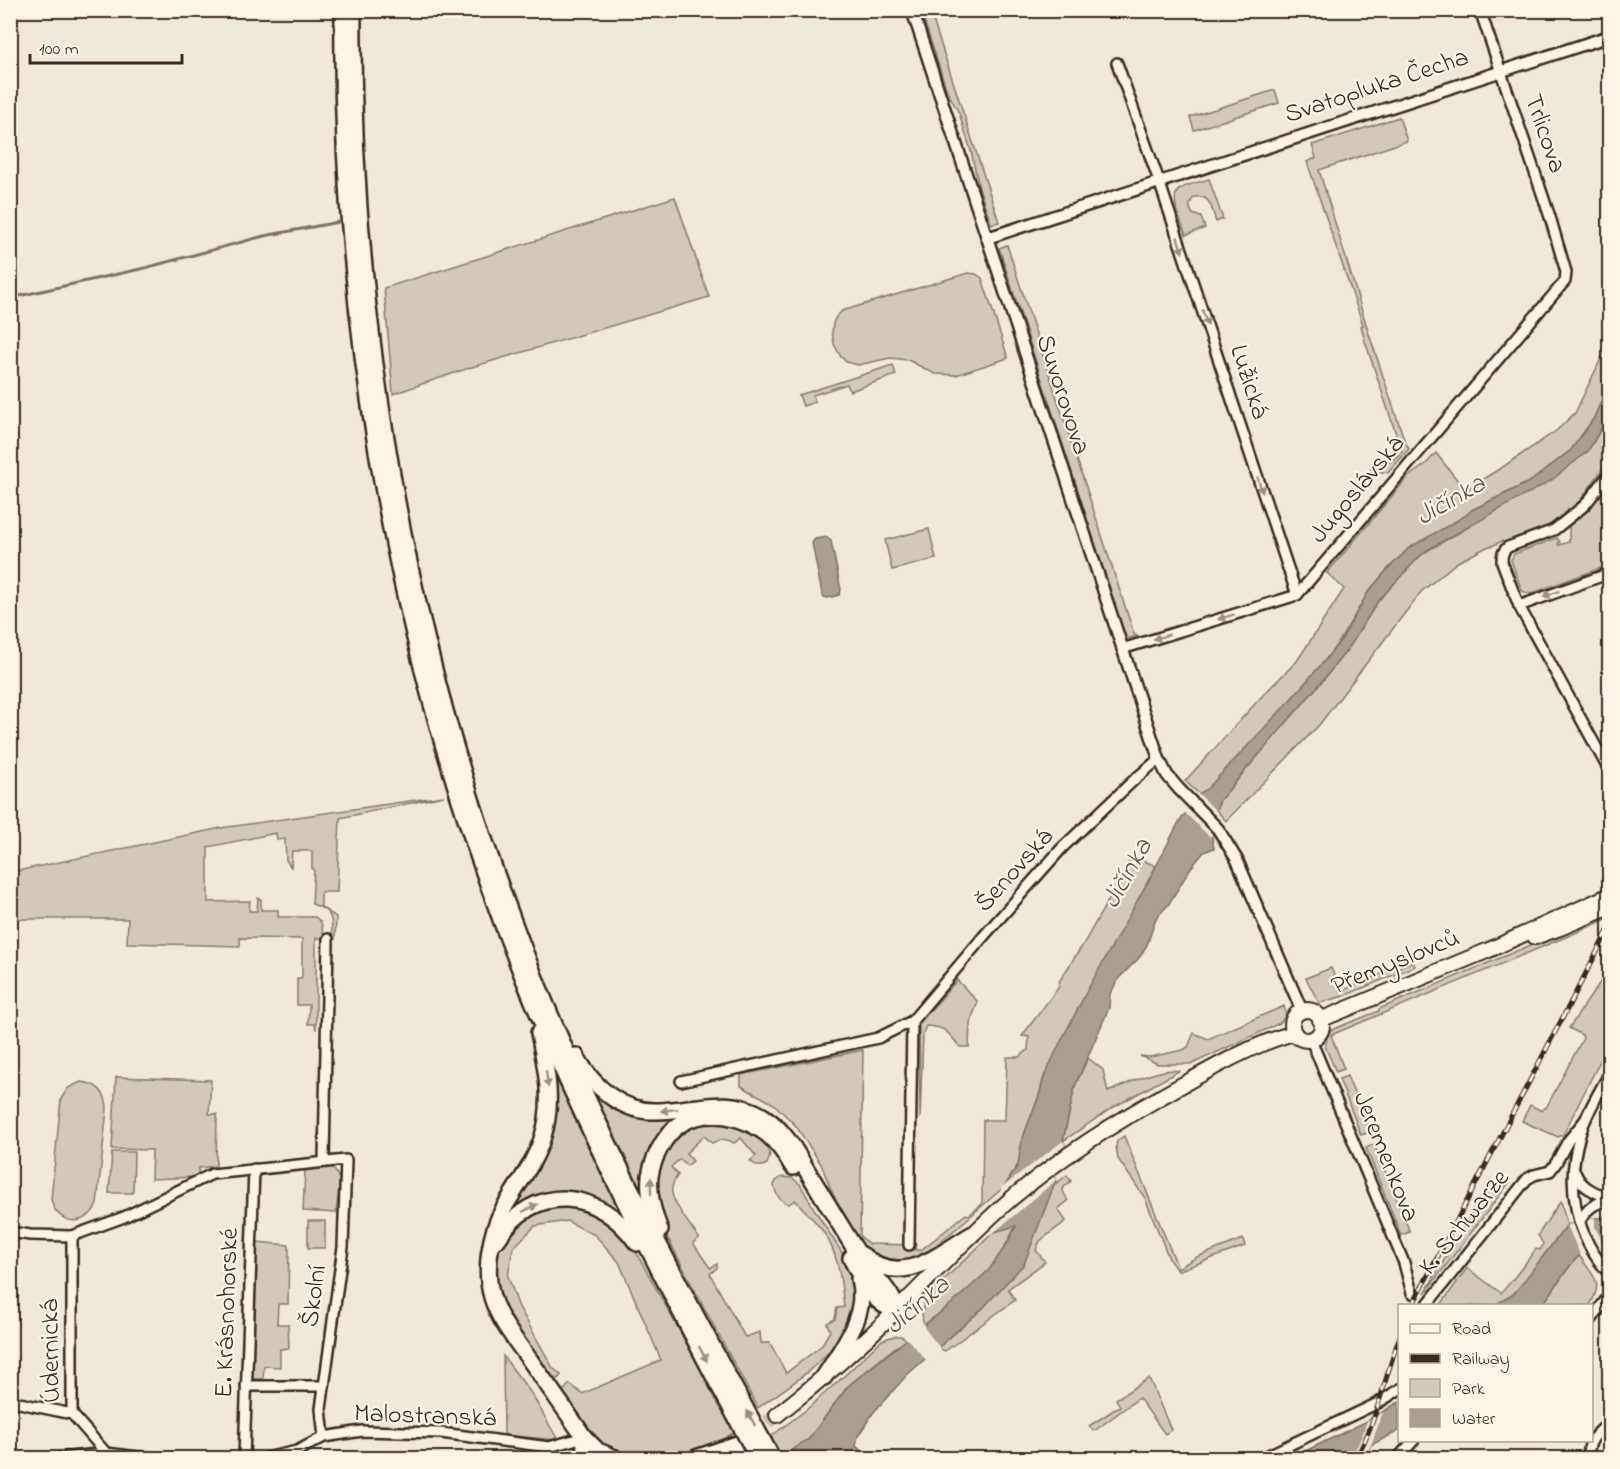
<svg xmlns="http://www.w3.org/2000/svg" width="1620" height="1469" font-family="'Indie Flower',sans-serif">
<style>
.green{fill:#d2c9ba;stroke:#867a6c;stroke-width:1.5}
.water{fill:#aaa091;stroke:#7e7163;stroke-width:1.5}
.pier{fill:#f0e9d9}
.lines{fill:none;stroke-linecap:round;stroke-linejoin:round}
.stream{stroke:#7e7163;stroke-width:3}
.primary-tunnel{stroke:#ccc3b4;stroke-width:14;stroke-dasharray:14 7;stroke-linecap:butt}
.minor-casing{stroke:#3b2a1e;stroke-width:14}
.tertiary-casing{stroke:#3b2a1e;stroke-width:15}
.primary-casing{stroke:#3b2a1e;stroke-width:18}
.trunk-casing{stroke:#3b2a1e;stroke-width:20}
.minor{stroke:#fcf5e5;stroke-width:9}
.tertiary{stroke:#fcf5e5;stroke-width:10}
.primary{stroke:#fcf5e5;stroke-width:14}
.trunk{stroke:#fcf5e5;stroke-width:15}
.rail-casing{stroke:#3b2a1e;stroke-width:5}
.rail{stroke:#fcf5e5;stroke-width:3;stroke-dasharray:9;stroke-linecap:butt}
.trunk-bridge-casing{stroke:#3b2a1e;stroke-width:20;stroke-linecap:butt}
.trunk-bridge{stroke:#fcf5e5;stroke-width:15}
.oneway{fill:#9c9082}
.labels{text-anchor:middle;dominant-baseline:central;stroke-width:4.5;stroke-linejoin:round;paint-order:stroke}
.street-label{font-size:26px;fill:#3b2a1e;stroke:#fcf5e5}
.water-label{font-size:27px;font-style:italic;fill:#625346;stroke:#fcf5e5}
</style>
<rect width="100%" height="100%" fill="#f0e9d9"/>
<filter id="ink" filterUnits="userSpaceOnUse"><feTurbulence type="fractalNoise" baseFrequency=".0167" numOctaves="2"/><feDisplacementMap in="SourceGraphic" scale="12" xChannelSelector="R" yChannelSelector="G"/><feConvolveMatrix kernelMatrix="1 2 1 2 8 2 1 2 1" color-interpolation-filters="sRGB"/></filter>
<g filter="url(#ink)">
<g class="green">
<path d="M 921,11 L 930,11 L 999,222 L 991,224 L 979,188 L 971,151 L 959,113 L 947,91 Z"/>
<path d="M 1275,90 L 1279,103 L 1194,130 L 1190,117 Z"/>
<path d="M 1399,117 L 1407,141 L 1319,170 L 1369,334 L 1405,442 L 1409,449 L 1388,473 L 1371,470 L 1371,468 L 1391,461 L 1402,452 L 1365,341 L 1361,326 L 1363,325 L 1307,162 L 1316,158 L 1312,145 Z"/>
<path d="M 1209,179 L 1223,219 L 1216,222 C 1212,210 1211,194 1195,197 C 1189,202 1188,208 1193,214 L 1201,217 L 1205,228 L 1186,235 C 1182,224 1168,196 1180,189 C 1188,184 1200,182 1209,179 Z"/>
<path d="M 675,197 L 709,297 L 472,367 L 393,394 L 384,288 Z"/>
<path d="M 1007,245 L 1134,634 L 1137,636 L 1126,639 L 999,248 Z"/>
<path d="M 968,273 L 976,274 L 982,278 L 1008,358 L 956,375 L 935,374 L 908,360 L 890,358 L 858,365 L 847,362 L 841,357 L 834,344 L 832,332 L 833,323 L 836,317 L 842,311 Z"/>
<path d="M 1609,342 L 1609,383 L 1594,418 L 1571,450 L 1531,481 L 1472,510 L 1465,516 L 1409,548 L 1387,570 L 1369,591 L 1340,640 L 1326,659 L 1286,705 L 1208,789 L 1199,794 L 1185,781 L 1264,694 L 1297,661 L 1344,589 L 1327,573 L 1408,477 L 1426,464 L 1436,453 L 1465,490 L 1501,468 L 1556,431 L 1575,413 Z"/>
<path d="M 893,365 L 896,375 L 850,391 L 847,384 L 813,395 L 815,402 L 803,406 L 799,395 Z"/>
<path d="M 1609,415 L 1609,460 L 1580,501 L 1547,527 L 1506,545 L 1502,541 L 1492,546 L 1489,546 L 1456,563 L 1421,592 L 1319,725 L 1226,821 L 1216,810 L 1220,800 L 1324,679 L 1350,646 L 1378,601 L 1419,557 L 1427,551 L 1477,522 L 1588,451 Z"/>
<path d="M 1609,483 L 1609,565 L 1530,594 L 1522,591 L 1511,560 L 1514,554 L 1557,538 L 1560,542 L 1558,543 L 1559,545 L 1569,542 L 1569,526 L 1589,509 Z"/>
<path d="M 929,529 L 936,559 L 892,570 L 885,540 Z"/>
<path d="M 444,796 L 340,818 L 337,892 L 321,892 L 321,907 L 336,917 L 335,939 L 332,939 C 332,920 334,911 312,904 L 314,869 L 312,869 L 312,851 L 292,851 L 291,867 L 290,866 L 286,860 L 285,839 L 277,840 L 276,833 L 208,847 L 208,902 L 250,901 L 249,911 L 257,911 L 258,898 L 261,899 L 261,910 L 278,910 L 278,917 L 315,917 L 321,922 L 324,938 L 316,938 L 316,1030 L 315,1024 L 308,1024 L 309,1005 L 297,1005 L 297,978 L 301,978 L 302,976 L 302,939 L 240,938 L 240,946 L 127,943 L 128,919 L 11,919 L 12,872 L 221,828 Z"/>
<path d="M 1133,856 L 1156,866 L 1044,1077 L 1039,1096 L 1022,1140 L 1018,1165 L 1005,1186 L 957,1228 L 922,1256 L 915,1260 L 891,1264 L 865,1250 L 846,1226 L 821,1164 L 796,1126 L 774,1104 L 741,1086 L 741,1075 L 863,1050 L 860,1236 L 869,1244 L 916,1245 L 915,1250 L 921,1250 L 966,1214 L 969,1215 L 982,1204 L 983,1120 L 1005,1120 L 1007,1057 L 1019,1057 L 1028,1050 L 1029,1037 L 1022,1036 L 1058,988 L 1060,980 L 1084,943 Z"/>
<path d="M 1609,912 L 1609,918 L 1573,934 L 1331,1035 L 1344,1069 L 1336,1072 L 1325,1046 L 1327,1038 L 1331,1030 L 1379,1011 L 1379,1009 Z"/>
<path d="M 1413,961 L 1415,966 L 1344,996 L 1319,1003 L 1306,978 L 1331,968 L 1341,991 Z"/>
<path d="M 1609,969 L 1609,1043 L 1563,1135 L 1558,1137 C 1546,1131 1534,1127 1522,1121 L 1530,1105 L 1542,1111 L 1544,1108 L 1546,1108 L 1583,1038 L 1582,1035 L 1569,1028 Z"/>
<path d="M 957,980 L 978,1002 L 970,1023 L 969,1047 L 960,1047 C 947,1032 947,1027 926,1026 L 923,1033 L 920,1119 L 919,1024 Z"/>
<path d="M 1284,1006 L 1286,1015 L 1280,1023 L 1192,1064 L 1158,1064 L 1140,1056 L 1150,1057 L 1183,1050 L 1188,1047 L 1194,1033 L 1208,1039 Z"/>
<path d="M 1088,1058 L 1103,1070 L 1108,1092 C 1125,1085 1162,1066 1179,1071 L 1112,1108 L 1063,1141 L 1075,1086 Z"/>
<path d="M 552,1068 L 555,1070 L 623,1215 L 623,1218 L 574,1195 L 507,1217 L 538,1158 Z"/>
<path d="M 1347,1076 L 1370,1132 L 1361,1135 L 1339,1079 Z"/>
<path d="M 116,1077 L 211,1080 L 209,1114 L 217,1114 L 216,1166 L 199,1168 L 197,1177 L 151,1179 L 152,1150 L 112,1149 Z"/>
<path d="M 81,1082 C 97,1083 107,1093 107,1109 L 97,1204 C 87,1228 56,1226 51,1199 L 61,1099 L 68,1088 Z"/>
<path d="M 591,1087 L 614,1104 L 684,1112 L 667,1130 L 643,1199 L 591,1090 Z"/>
<path d="M 724,1121 C 741,1127 780,1139 767,1164 C 760,1168 756,1166 750,1161 L 756,1156 L 741,1138 L 734,1143 C 726,1138 720,1139 712,1143 L 704,1136 L 686,1153 L 693,1161 L 687,1166 L 680,1159 L 671,1167 L 678,1175 C 674,1180 671,1186 672,1193 C 673,1204 692,1228 699,1238 L 693,1243 L 710,1268 L 717,1264 L 717,1268 L 710,1274 L 745,1337 L 760,1332 L 761,1343 L 770,1343 L 786,1373 L 821,1346 L 830,1331 L 827,1323 L 835,1319 L 837,1308 L 844,1307 C 841,1281 839,1255 824,1233 C 816,1221 805,1211 795,1200 L 789,1204 C 781,1202 775,1194 774,1185 L 776,1181 L 782,1177 L 792,1178 L 800,1184 L 816,1212 L 848,1262 L 855,1276 L 851,1277 C 863,1343 803,1375 758,1408 L 692,1285 L 667,1236 L 658,1212 L 655,1176 L 672,1136 L 691,1123 Z"/>
<path d="M 1124,1136 L 1178,1268 L 1197,1257 L 1243,1239 L 1245,1246 L 1180,1270 L 1180,1272 L 1178,1271 L 1170,1261 L 1145,1198 L 1118,1159 L 1116,1147 L 1117,1141 Z"/>
<path d="M 1374,1144 L 1410,1232 L 1401,1235 L 1366,1148 Z"/>
<path d="M 112,1152 L 134,1152 L 133,1193 L 109,1193 Z"/>
<path d="M 332,1166 L 340,1180 L 336,1213 L 303,1211 L 305,1170 Z"/>
<path d="M 1067,1175 L 1071,1181 L 1064,1187 L 1063,1191 L 1068,1201 L 1058,1209 L 1066,1221 L 1040,1241 L 1036,1250 L 1045,1262 L 1008,1289 L 1015,1300 L 952,1346 L 945,1351 L 942,1350 L 939,1347 L 983,1308 L 1055,1181 L 1057,1183 Z"/>
<path d="M 1501,1179 L 1509,1183 L 1425,1293 L 1490,1181 L 1498,1185 Z"/>
<path d="M 1561,1201 L 1567,1225 L 1521,1286 L 1510,1297 L 1495,1305 L 1440,1306 L 1467,1268 L 1501,1293 L 1514,1278 L 1536,1249 L 1540,1250 L 1543,1244 L 1538,1235 L 1553,1212 Z"/>
<path d="M 553,1203 L 597,1211 L 630,1241 L 735,1432 L 703,1451 L 684,1458 L 625,1458 C 597,1448 578,1416 561,1393 L 570,1384 L 582,1394 L 661,1360 L 619,1262 L 595,1235 L 567,1221 L 535,1226 L 513,1248 L 508,1276 L 518,1305 L 553,1368 L 561,1375 L 554,1384 C 528,1346 484,1300 499,1251 C 502,1241 507,1229 515,1223 C 523,1216 543,1208 553,1203 Z"/>
<rect x="308" y="1221" width="17" height="27"/>
<path d="M 1016,1225 C 1009,1240 1000,1257 989,1270 C 970,1291 946,1308 924,1325 C 920,1311 923,1303 932,1291 L 994,1232 Z"/>
<path d="M 256,1242 L 289,1245 L 288,1304 L 278,1304 L 277,1324 L 288,1324 L 289,1348 L 280,1349 L 280,1367 L 264,1366 L 263,1379 L 252,1379 Z"/>
<path d="M 1579,1255 C 1592,1276 1605,1280 1590,1305 L 1542,1306 L 1571,1264 Z"/>
<path d="M 894,1336 L 901,1336 L 908,1340 L 894,1348 L 848,1386 L 808,1440 L 803,1442 L 781,1458 L 738,1458 L 770,1437 L 806,1410 L 843,1377 L 882,1340 Z"/>
<path d="M 503,1356 L 531,1393 L 558,1440 L 504,1435 Z"/>
<path d="M 1149,1378 L 1171,1430 L 1165,1434 L 1139,1398 L 1094,1431 L 1089,1426 L 1120,1406 L 1116,1399 Z"/>
</g>
<g class="water">
<path d="M 1609,383 L 1609,415 L 1588,451 L 1552,480 L 1427,550 L 1419,557 L 1378,601 L 1350,646 L 1324,679 L 1220,800 C 1214,816 1209,832 1214,848 L 1204,852 L 1190,869 L 1168,905 L 1156,918 L 1147,945 L 1139,958 L 1119,978 L 1110,994 L 1109,1008 L 1075,1086 L 1063,1141 L 1065,1144 L 1054,1177 L 1056,1180 L 1024,1264 L 983,1308 L 907,1375 L 873,1413 L 858,1436 L 856,1446 L 869,1458 L 781,1458 L 803,1442 L 808,1440 L 848,1386 L 956,1300 L 989,1270 L 1008,1242 L 1016,1226 L 994,1232 L 1005,1186 L 1018,1165 L 1022,1140 L 1039,1096 L 1044,1077 L 1058,1047 L 1089,987 L 1150,878 L 1178,824 L 1199,794 L 1208,788 L 1286,705 L 1326,659 L 1341,640 L 1369,591 L 1387,570 L 1409,548 L 1465,516 L 1472,510 L 1531,481 L 1571,450 L 1594,418 Z"/>
<path d="M 827,537 L 831,541 L 841,590 L 839,595 L 828,598 L 824,597 L 822,594 L 812,543 L 815,539 Z"/>
<path d="M 1609,1217 L 1609,1241 C 1572,1248 1564,1279 1542,1305 L 1493,1306 L 1514,1294 L 1567,1225 L 1595,1218 Z"/>
<path d="M 1399,1402 L 1399,1431 L 1371,1445 L 1364,1458 L 1352,1455 L 1345,1458 L 1291,1458 L 1367,1421 Z"/>
</g>
<g class="pier">
<path d="M 1197,792 L 1218,813 L 1214,833 L 1210,837 L 1183,811 Z"/>
<path d="M 1063,1141 L 1065,1144 L 1054,1177 L 1056,1180 L 1055,1181 L 992,1234 L 991,1232 L 998,1211 L 1001,1188 Z"/>
<path d="M 1595,1218 L 1595,1227 L 1604,1245 L 1592,1248 L 1581,1257 L 1567,1225 Z"/>
<path d="M 923,1322 L 925,1329 L 941,1349 L 927,1361 L 910,1342 L 905,1338 Z"/>
<path d="M 1383,1412 L 1371,1445 L 1364,1458 L 1352,1455 L 1356,1449 L 1363,1433 L 1367,1421 Z"/>
</g>
<g class="lines">
<path class="stream" d="M 10,298 L 145,268 L 264,236 L 344,221"/>
<path class="primary-tunnel" d="M 750,1435 L 777,1415"/>
<g class="minor-casing">
<g id="minor">
<path d="M 1117,63 L 1159,181 L 1297,595"/>
<path d="M 1610,473 L 1585,505 L 1554,530 L 1508,547 C 1502,552 1502,556 1502,562 L 1519,606 L 1610,772"/>
<path d="M 1519,606 L 1610,573"/>
<path d="M 1122,649 L 1297,595 L 1565,281 L 1566,272 L 1550,217 L 1480,10"/>
<path d="M 1311,1040 L 1404,1263 L 1412,1293"/>
<path d="M 1610,1072 C 1599,1093 1586,1113 1580,1135 C 1565,1183 1575,1238 1610,1274"/>
<path d="M 681,1081 L 878,1038 L 912,1021 L 983,937 L 1062,848 L 1134,780 L 1159,759"/>
<path d="M 324,1162 L 328,939"/>
<path d="M 1575,1172 C 1581,1188 1595,1192 1610,1199"/>
<path d="M 1579,1222 C 1588,1208 1593,1203 1610,1200"/>
<path d="M 10,1232 L 30,1235 L 72,1236 L 124,1217 L 212,1174 L 346,1160 L 343,1247 L 321,1409 L 324,1437"/>
<path d="M 72,1236 L 72,1414 L 106,1453"/>
<path d="M 909,1245 L 912,1021"/>
<path d="M 1426,1306 L 1527,1179 L 1534,1175 L 1550,1171 L 1556,1163 L 1568,1141 L 1585,1120"/>
<path d="M 1592,1319 L 1610,1294"/>
<path d="M 246,1386 L 324,1386"/>
<path d="M 10,1401 L 72,1414"/>
<path d="M 61,1458 L 106,1453 L 147,1458"/>
<path d="M 244,1458 L 254,1169"/>
<path d="M 266,1458 L 297,1451 L 324,1437 L 362,1431 L 441,1433 L 549,1447 L 584,1437"/>
<path d="M 1262,1458 L 1378,1403 L 1400,1389"/>
<path d="M 1398,1458 L 1414,1440"/>
<path d="M 1588,1458 C 1588,1440 1596,1434 1610,1422"/>
</g>
</g>
<g class="tertiary-casing">
<g id="tertiary">
<path d="M 912,10 L 1159,759 L 1167,775 L 1178,788 L 1218,829 L 1237,860 L 1302,1011"/>
<path d="M 987,238 L 1610,36"/>
</g>
</g>
<g class="primary-casing">
<g id="primary">
<path d="M 1535,937 L 1560,928 L 1610,907"/>
<circle cx="1307" cy="1025" r="15"/>
<path d="M 1320,1020 L 1489,950 L 1610,895"/>
<path d="M 777,1415 C 819,1382 859,1347 897,1310 C 936,1272 971,1233 1012,1198 C 1064,1154 1122,1118 1182,1085 C 1216,1066 1256,1043 1294,1033"/>
</g>
</g>
<g class="trunk-casing">
<g id="trunk">
<path d="M 343,10 C 339,322 396,642 506,933 C 565,1089 641,1236 718,1384"/>
<path d="M 353,10 C 350,319 407,641 516,929 C 574,1085 651,1232 729,1378"/>
<path d="M 539,1033 C 546,1067 554,1102 543,1136 C 535,1163 517,1185 504,1208 C 490,1233 484,1270 492,1297 C 499,1321 517,1342 532,1363 C 549,1387 567,1412 584,1437 L 598,1451 L 615,1458"/>
<path d="M 576,1056 C 593,1087 622,1113 658,1111 C 695,1110 730,1095 764,1117 C 786,1131 798,1156 811,1177 C 823,1197 835,1216 847,1236 C 853,1246 859,1256 867,1266 C 877,1280 894,1293 896,1311"/>
<path d="M 660,1230 C 653,1213 648,1195 650,1176 C 652,1163 657,1152 664,1141 C 688,1104 736,1111 767,1134 C 778,1143 786,1155 793,1167"/>
<path d="M 497,1240 C 534,1181 599,1189 637,1243"/>
<path d="M 862,1255 C 902,1288 936,1256 971,1235"/>
<path d="M 851,1258 C 862,1279 871,1303 896,1311"/>
<path d="M 824,1377 C 841,1349 869,1315 859,1279"/>
<path d="M 583,1458 L 585,1446 L 584,1437"/>
<path d="M 696,1458 L 740,1443"/>
</g>
</g>
<use href="#minor" class="minor"/>
<use href="#tertiary" class="tertiary"/>
<use href="#primary" class="primary"/>
<use href="#trunk" class="trunk"/>
<g class="rail-casing">
<g id="rail">
<path d="M 1412,1306 L 1610,927"/>
<path d="M 1356,1458 C 1377,1421 1385,1376 1400,1336"/>
</g>
</g>
<use href="#rail" class="rail"/>
<g class="trunk-bridge-casing">
<g id="trunk-bridge">
<path d="M 729,1378 L 772,1458"/>
<path d="M 718,1384 L 758,1458"/>
</g>
</g>
<use href="#trunk-bridge" class="trunk-bridge"/>
</g>
<defs><path id="oneway-solid" d="M-6-.8H1V-3.2L6.5 0L1 3.2V.8H-6Z" transform="scale(1.5)"/></defs>
<g class="oneway">
<use href="#oneway-solid" transform="translate(1180 245) rotate(72)"/>
<use href="#oneway-solid" transform="translate(1205 318) rotate(72)"/>
<use href="#oneway-solid" transform="translate(1260 485) rotate(72)"/>
<use href="#oneway-solid" transform="translate(1551 594) rotate(160)"/>
<use href="#oneway-solid" transform="translate(1226 617) rotate(163)"/>
<use href="#oneway-solid" transform="translate(1161 637) rotate(163)"/>
<use href="#oneway-solid" transform="translate(547 1079) rotate(83)"/>
<use href="#oneway-solid" transform="translate(669 1110) rotate(173)"/>
<use href="#oneway-solid" transform="translate(651 1186) rotate(-90)"/>
<use href="#oneway-solid" transform="translate(530 1208) rotate(-27)"/>
<use href="#oneway-solid" transform="translate(703 1354) rotate(62)"/>
<use href="#oneway-solid" transform="translate(751 1418) rotate(-118)"/>
</g>
</g>
<g class="labels">
<g class="street-label">
<text transform="translate(1377 87) rotate(-18)">Svatopluka Čecha</text>
<text transform="translate(1544 134) rotate(71)">Trlicova</text>
<text transform="translate(1248 382) rotate(72)">Lužická</text>
<text transform="translate(1062 395) rotate(72)">Suvorovova</text>
<text transform="translate(1358 490) rotate(-50)">Jugoslávská</text>
<text transform="translate(1015 871) rotate(-48)">Šenovská</text>
<text transform="translate(1396 963) rotate(-22)">Přemyslovců</text>
<text transform="translate(1385 1157) rotate(68)">Jeremenkova</text>
<text transform="translate(1465 1223) rotate(-51)">K. Schwarze</text>
<text transform="translate(315 1296) rotate(-82)">Školní</text>
<text transform="translate(228 1313) rotate(-88)">E. Krásnohorské</text>
<text transform="translate(52 1351) rotate(-91)">Údernická</text>
<text transform="translate(425 1417) rotate(2)">Malostranská</text>
</g>
<g class="water-label">
<text transform="translate(1451 501) rotate(-30)">Jičínka</text>
<text transform="translate(1128 874) rotate(-61)">Jičínka</text>
<text transform="translate(918 1306) rotate(-40)">Jičínka</text>
</g>
</g>
<rect width="1620" height="1469" fill="none" stroke="#fcf5e5" stroke-width="36"/>
<rect x="18" y="18" width="1584" height="1433" fill="none" stroke="#3b2a1e" stroke-width="2" filter="url(#ink)"/>
<rect x="1398" y="1304" width="195" height="138" fill="#fcf5e5" stroke="#afa495" stroke-width="1.5"/>
<rect x="1410" y="1324" width="30" height="9" fill="#fcf5e5" stroke="#afa495" stroke-width="1.5"/>
<text x="1452" y="1334" font-size="18" fill="#3b2a1e">Road</text>
<rect x="1410" y="1354" width="30" height="9" fill="#3b2a1e" stroke="#afa495" stroke-width="1.5"/>
<text x="1452" y="1364" font-size="18" fill="#3b2a1e">Railway</text>
<rect x="1410" y="1379" width="30" height="18" fill="#d2c9ba" stroke="#afa495" stroke-width="1.5"/>
<text x="1452" y="1394" font-size="18" fill="#3b2a1e">Park</text>
<rect x="1410" y="1409" width="30" height="18" fill="#aaa091" stroke="#afa495" stroke-width="1.5"/>
<text x="1452" y="1424" font-size="18" fill="#3b2a1e">Water</text>
<path d="M30 54v9h152v-9" fill="none" stroke="#3b2a1e" stroke-width="3"/>
<text x="39" y="54" font-size="18" fill="#3b2a1e" stroke="#fcf5e5" stroke-width="4.5" paint-order="stroke">100 m</text>
</svg>
